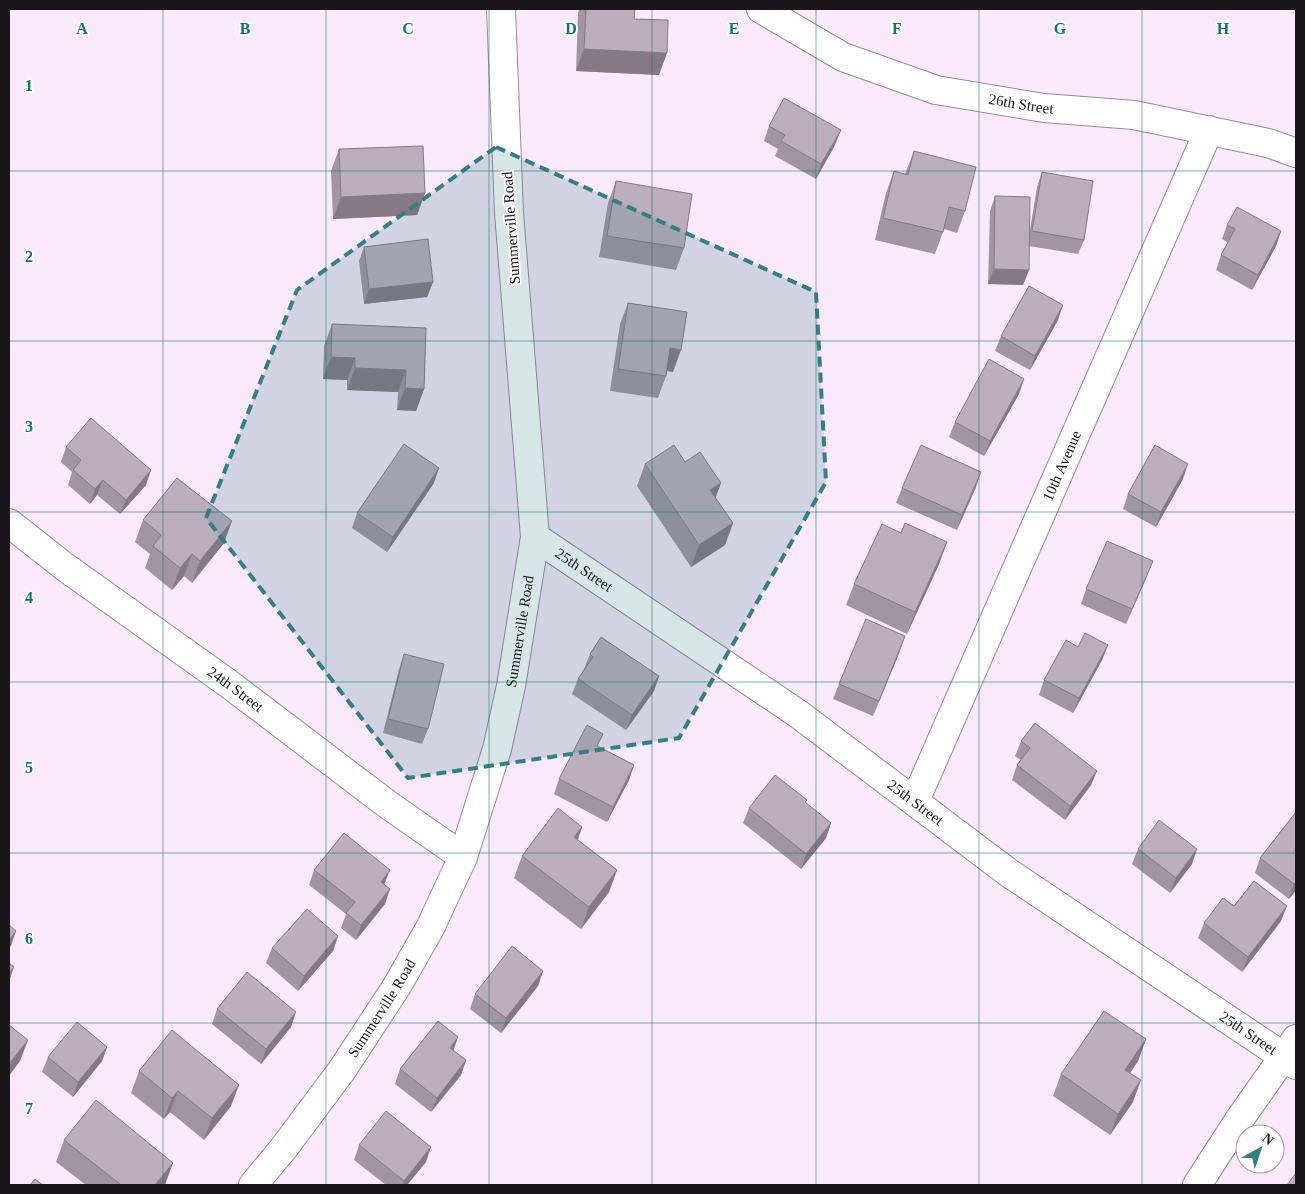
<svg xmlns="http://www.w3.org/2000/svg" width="1305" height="1194" font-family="Georgia,serif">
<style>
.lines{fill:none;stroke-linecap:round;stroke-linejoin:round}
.minor-casing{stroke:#998a99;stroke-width:30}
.major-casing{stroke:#998a99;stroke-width:30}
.minor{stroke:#fff;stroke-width:28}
.major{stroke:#fff;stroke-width:28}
.wall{fill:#a295a3}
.shaded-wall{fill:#847984}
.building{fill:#bcadbd;stroke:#847984}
.marked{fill:#367e84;fill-opacity:0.2;stroke:#367e84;stroke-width:4;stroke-dasharray:10 6;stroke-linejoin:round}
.grid{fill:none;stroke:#0f766e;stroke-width:1;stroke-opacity:0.55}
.labels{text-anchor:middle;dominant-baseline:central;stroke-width:4;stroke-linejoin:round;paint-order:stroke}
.street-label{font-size:15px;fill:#1a151a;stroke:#fffbff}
.grid-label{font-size:16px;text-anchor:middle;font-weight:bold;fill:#0f766e;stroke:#fffbff;stroke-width:4;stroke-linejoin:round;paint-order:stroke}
</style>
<rect width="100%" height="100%" fill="#f9e9fa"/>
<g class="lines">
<g class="minor-casing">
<g id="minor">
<path id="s1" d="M 761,9 L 843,57 L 936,90 L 1044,108 L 1134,115 L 1268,143 L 1296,153"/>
<path id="s2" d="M 9,523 L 65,567 L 229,684 L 387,804 L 463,857"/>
<path id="s3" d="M 535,537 L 797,713 L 1009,873 L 1296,1065"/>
<path id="s4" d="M 915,801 C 1014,578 1110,353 1209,130"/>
<path d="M 1197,1185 L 1239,1120 L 1296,1039"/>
</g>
</g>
<g class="major-casing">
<g id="major">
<path id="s5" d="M 253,1185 L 283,1149 L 342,1070 L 397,986 L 430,928 L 463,857 L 497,749 L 511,686 L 535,537 L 509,213 L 501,9"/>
</g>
</g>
<use href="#minor" class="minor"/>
<use href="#major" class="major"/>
</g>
<g class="wall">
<path d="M 580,9 L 635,9 L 634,19 L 659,75 L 576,71 L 578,12 Z"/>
<path d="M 769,126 L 835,145 L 816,179 L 775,156 L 778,149 L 764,141 Z"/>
<path d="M 339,149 L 425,193 L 417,215 L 333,219 L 331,171 Z"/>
<path d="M 914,151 L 965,211 L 957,233 L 944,229 L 935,254 L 875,240 L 886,193 L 894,171 L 905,174 Z"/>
<path d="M 1042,172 L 1084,240 L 1078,254 L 1029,246 L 1029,270 L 1023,285 L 988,284 L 990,211 L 995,196 L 1030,230 L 1037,187 Z"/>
<path d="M 616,181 L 684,248 L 676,270 L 599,257 L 608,203 Z"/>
<path d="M 1227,225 L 1281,231 L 1276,246 L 1252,290 L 1216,270 L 1221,255 L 1228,243 L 1222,239 Z"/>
<path d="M 364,247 L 433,282 L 427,297 L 364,304 L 359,261 Z"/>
<path d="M 628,303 L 673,372 L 667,371 L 666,376 L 658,398 L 610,391 L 620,324 Z"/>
<path d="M 1058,320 L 1030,370 L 995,351 L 1001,336 Z"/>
<path d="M 332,324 L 426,328 L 424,389 L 416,411 L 397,410 L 398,392 L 347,390 L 347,380 L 323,379 L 324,346 Z"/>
<path d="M 1019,394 L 984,456 L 949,437 L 955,422 Z"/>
<path d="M 66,447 L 146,485 L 120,514 L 97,495 L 90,504 L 68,485 L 72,472 L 61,462 Z"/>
<path d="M 685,462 L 721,483 L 715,497 L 733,523 L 725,545 L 691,567 L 637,486 L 645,464 Z"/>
<path d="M 1183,479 L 1156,527 L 1123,509 L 1128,494 Z"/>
<path d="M 434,483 L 387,552 L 352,528 L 357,513 Z"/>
<path d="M 976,487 L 957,530 L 896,503 L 902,488 Z"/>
<path d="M 143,520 L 224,543 L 192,583 L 184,576 L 172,590 L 145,568 L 150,554 L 135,542 Z"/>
<path d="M 901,533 L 947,542 L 939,564 L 907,634 L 846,605 L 854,584 Z"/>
<path d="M 1147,576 L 1126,624 L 1081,604 L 1086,589 Z"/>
<path d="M 1108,645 L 1102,660 L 1073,713 L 1039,695 L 1044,680 L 1078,647 Z"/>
<path d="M 900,651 L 873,716 L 833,699 L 839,684 Z"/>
<path d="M 404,654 L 428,729 L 422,744 L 383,733 L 399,669 Z"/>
<path d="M 590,654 L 659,676 L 654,691 L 626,730 L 572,694 L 578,679 L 584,669 Z"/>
<path d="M 1021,741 L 1091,785 L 1065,820 L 1012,780 L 1017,765 L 1021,760 L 1015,756 Z"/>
<path d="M 598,746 L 634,765 L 629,780 L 607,822 L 554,794 L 559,779 Z"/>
<path d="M 806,803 L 831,823 L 826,838 L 801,869 L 743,823 L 749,808 Z"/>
<path d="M 1296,812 L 1296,890 L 1289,899 L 1255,873 L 1260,858 Z"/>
<path d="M 582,827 L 578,840 L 617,870 L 609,892 L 581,929 L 514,878 L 522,856 Z"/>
<path d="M 1138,849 L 1192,864 L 1170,893 L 1132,864 Z"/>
<path d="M 314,870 L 385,885 L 385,904 L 356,940 L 341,928 L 346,914 L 309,885 Z"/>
<path d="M 1234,906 L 1281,921 L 1242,972 L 1198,938 L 1204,923 Z"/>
<path d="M 338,936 L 333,951 L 298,991 L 266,963 L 272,948 Z"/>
<path d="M 543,971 L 538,986 L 501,1033 L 470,1009 L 475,994 Z"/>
<path d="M 217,1009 L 291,1027 L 261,1064 L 212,1024 Z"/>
<path d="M 1146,1039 L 1138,1061 L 1130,1073 L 1133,1102 L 1110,1135 L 1053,1096 L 1061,1074 Z"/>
<path d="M 107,1047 L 102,1061 L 73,1097 L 42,1072 L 48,1057 Z"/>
<path d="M 453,1051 L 466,1060 L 461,1075 L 431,1112 L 395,1084 L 400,1069 Z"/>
<path d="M 139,1071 L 231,1106 L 204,1140 L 170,1112 L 164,1119 L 131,1093 Z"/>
<path d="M 64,1140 L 165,1184 L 165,1185 L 86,1185 L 56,1162 Z"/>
<path d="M 359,1145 L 426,1162 L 407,1185 L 386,1185 L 354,1160 Z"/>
</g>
<g class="shaded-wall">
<path d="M 584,49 L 667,53 L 659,75 L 576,71 Z"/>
<path d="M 841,130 L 835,145 L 816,179 L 821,164 Z"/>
<path d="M 425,193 L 417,215 L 333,219 L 341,197 Z"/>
<path d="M 1281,231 L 1276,246 L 1252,290 L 1258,275 Z"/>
<path d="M 994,269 L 1029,270 L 1023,285 L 988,284 Z"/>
<path d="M 433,282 L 427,297 L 364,304 L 369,289 Z"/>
<path d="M 1063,305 L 1058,320 L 1030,370 L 1035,356 Z"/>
<path d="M 670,348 L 681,350 L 673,372 L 662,370 Z"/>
<path d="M 331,357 L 355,358 L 347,380 L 323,379 Z"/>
<path d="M 355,368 L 406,370 L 398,392 L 347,390 Z"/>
<path d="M 1024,379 L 1019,394 L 984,456 L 990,441 Z"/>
<path d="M 405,388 L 424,389 L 416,411 L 397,410 Z"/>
<path d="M 1188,464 L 1183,479 L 1156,527 L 1161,512 Z"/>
<path d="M 439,468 L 434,483 L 387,552 L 393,537 Z"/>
<path d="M 151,470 L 146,485 L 120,514 L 126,500 Z"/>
<path d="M 981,472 L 976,487 L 957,530 L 962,515 Z"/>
<path d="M 103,480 L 97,495 L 90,504 L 95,489 Z"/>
<path d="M 721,483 L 713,505 L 710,490 Z"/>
<path d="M 232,521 L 224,543 L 192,583 L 200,561 Z"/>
<path d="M 733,523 L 725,545 L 691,567 L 699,545 Z"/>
<path d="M 947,542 L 939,564 L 907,634 L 915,612 Z"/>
<path d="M 192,554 L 184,576 L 172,590 L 180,568 Z"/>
<path d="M 1153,561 L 1147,576 L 1126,624 L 1132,609 Z"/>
<path d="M 905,636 L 900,651 L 873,716 Z"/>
<path d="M 1108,645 L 1102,660 L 1073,713 L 1079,698 Z"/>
<path d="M 659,676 L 654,691 L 626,730 L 632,715 Z"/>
<path d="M 634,765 L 629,780 L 607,822 L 613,807 Z"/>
<path d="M 1097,771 L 1091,785 L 1065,820 L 1070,806 Z"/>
<path d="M 831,823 L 826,838 L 801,869 L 806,854 Z"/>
<path d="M 582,827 L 574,848 L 574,837 Z"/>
<path d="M 1197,849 L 1192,864 L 1170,893 L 1176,878 Z"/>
<path d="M 390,870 L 384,885 L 381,882 Z"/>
<path d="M 617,870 L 609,892 L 581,929 L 589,907 Z"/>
<path d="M 1296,882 L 1296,890 L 1289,899 L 1294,884 Z"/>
<path d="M 390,889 L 385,904 L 356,940 L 361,925 Z"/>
<path d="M 1287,906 L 1281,921 L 1242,972 L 1248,957 Z"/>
<path d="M 16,931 L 11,946 L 9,948 L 9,940 Z"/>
<path d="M 338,936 L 333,951 L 298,991 L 304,976 Z"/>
<path d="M 14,967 L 9,981 L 9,973 Z"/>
<path d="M 543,971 L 538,986 L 501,1033 L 506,1018 Z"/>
<path d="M 296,1012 L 291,1027 L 261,1064 L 266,1049 Z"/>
<path d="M 458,1037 L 453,1052 L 450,1048 Z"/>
<path d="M 1146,1039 L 1138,1061 L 1117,1092 L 1125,1070 Z"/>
<path d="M 28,1040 L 20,1061 L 9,1076 L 9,1064 Z"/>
<path d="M 107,1047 L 102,1061 L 73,1097 L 78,1082 Z"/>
<path d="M 466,1060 L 461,1075 L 431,1112 L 437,1098 Z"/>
<path d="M 1141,1080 L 1133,1102 L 1110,1135 L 1118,1114 Z"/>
<path d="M 239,1085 L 231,1106 L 204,1140 L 212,1118 Z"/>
<path d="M 178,1091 L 170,1112 L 164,1119 L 172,1098 Z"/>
<path d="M 431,1147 L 426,1162 L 407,1185 L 403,1185 L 404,1181 Z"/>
<path d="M 173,1163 L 165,1185 L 155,1185 Z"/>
</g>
<g class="building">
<path d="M 586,9 L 635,9 L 634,19 L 668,20 L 667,53 L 584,49 Z"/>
<path d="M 784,98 L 841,130 L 821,164 L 781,141 L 785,135 L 769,126 Z"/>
<path d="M 423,146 L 425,193 L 341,197 L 339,149 Z"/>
<path d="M 914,151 L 976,167 L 965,211 L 949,207 L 943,232 L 883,218 L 894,171 L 908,175 Z"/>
<path d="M 1042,172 L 1093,181 L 1084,240 L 1032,231 Z"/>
<path d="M 616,181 L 692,194 L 684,248 L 607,236 Z"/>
<path d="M 995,196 L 1030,197 L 1029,270 L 994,269 Z"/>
<path d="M 1237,207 L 1281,231 L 1258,275 L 1221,255 L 1235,229 L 1227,225 Z"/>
<path d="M 428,239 L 433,282 L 369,289 L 364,247 Z"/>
<path d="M 1029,286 L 1063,305 L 1035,356 L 1001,336 Z"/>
<path d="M 628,303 L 687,312 L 681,350 L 670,348 L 666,376 L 618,369 Z"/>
<path d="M 332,324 L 426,328 L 424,389 L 405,388 L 406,370 L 355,368 L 355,358 L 331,357 Z"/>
<path d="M 989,359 L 1024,379 L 990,441 L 955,422 Z"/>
<path d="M 91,418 L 151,470 L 126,500 L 103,480 L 95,489 L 73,470 L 81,460 L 66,447 Z"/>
<path d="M 404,444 L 439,468 L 393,537 L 357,513 Z"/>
<path d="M 674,445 L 685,462 L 700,452 L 721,483 L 710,490 L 733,523 L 699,545 L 645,464 Z"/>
<path d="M 921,445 L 981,472 L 962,515 L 902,488 Z"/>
<path d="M 1155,445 L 1188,464 L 1161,512 L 1128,494 Z"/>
<path d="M 177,478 L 232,521 L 200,561 L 192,554 L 180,568 L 153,546 L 161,535 L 143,520 Z"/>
<path d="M 905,523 L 947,542 L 915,612 L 854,584 L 882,524 L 901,533 Z"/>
<path d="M 1107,541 L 1153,561 L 1132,609 L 1086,589 Z"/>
<path d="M 866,619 L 905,636 L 879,701 L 839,684 Z"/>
<path d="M 1085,633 L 1108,645 L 1079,698 L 1044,680 L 1066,640 L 1078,647 Z"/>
<path d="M 601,637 L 659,676 L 632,715 L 578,679 L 593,657 L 590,654 Z"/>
<path d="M 404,654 L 444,664 L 428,729 L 388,719 Z"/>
<path d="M 1035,723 L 1097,771 L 1070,806 L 1017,765 L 1030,748 L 1021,741 Z"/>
<path d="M 587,725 L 603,734 L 597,746 L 634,765 L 613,807 L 559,779 Z"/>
<path d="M 775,775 L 807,800 L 805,802 L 831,823 L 806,854 L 749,808 Z"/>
<path d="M 558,808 L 582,827 L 574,837 L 617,870 L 589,907 L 522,856 Z"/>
<path d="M 1296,812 L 1296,882 L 1294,884 L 1260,858 Z"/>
<path d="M 1159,820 L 1197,849 L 1176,878 L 1138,849 Z"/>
<path d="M 344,833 L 390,870 L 381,882 L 390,889 L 361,925 L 346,913 L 355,902 L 314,870 Z"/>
<path d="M 1254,881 L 1287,906 L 1248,957 L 1204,923 L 1223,898 L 1234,906 Z"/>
<path d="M 307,909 L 338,936 L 304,976 L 272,948 Z"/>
<path d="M 9,925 L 16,931 L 9,940 Z"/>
<path d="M 512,946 L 543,971 L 506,1018 L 475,994 Z"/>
<path d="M 9,963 L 14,967 L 9,973 Z"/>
<path d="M 247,972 L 296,1012 L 266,1049 L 217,1009 Z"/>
<path d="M 1104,1011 L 1146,1039 L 1125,1070 L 1141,1080 L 1118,1114 L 1061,1074 Z"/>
<path d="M 438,1021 L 458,1037 L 450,1048 L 466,1060 L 437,1098 L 400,1069 Z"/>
<path d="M 77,1022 L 107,1047 L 78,1082 L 48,1057 Z"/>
<path d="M 9,1025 L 28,1040 L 9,1064 Z"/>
<path d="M 172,1030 L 239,1085 L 212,1118 L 178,1091 L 172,1098 L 139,1071 Z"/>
<path d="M 96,1100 L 173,1163 L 155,1185 L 121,1185 L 64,1140 Z"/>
<path d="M 386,1111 L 431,1147 L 404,1181 L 359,1145 Z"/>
<path d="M 1296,1173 L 1296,1185 L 1287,1185 Z"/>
<path d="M 35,1179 L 43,1185 L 30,1185 Z"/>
</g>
<path class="marked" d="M 496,147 L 816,292 L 826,482 L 679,738 L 408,778 L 206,518 L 297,290 Z"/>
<path class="grid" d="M 163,9 L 163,1185M 326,9 L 326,1185M 489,9 L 489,1185M 652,9 L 652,1185M 816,9 L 816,1185M 979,9 L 979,1185M 1142,9 L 1142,1185M 9,171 L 1296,171M 9,341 L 1296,341M 9,512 L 1296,512M 9,682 L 1296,682M 9,853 L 1296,853M 9,1023 L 1296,1023"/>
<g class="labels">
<g class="street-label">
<text stroke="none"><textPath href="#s1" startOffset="280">26th Street</textPath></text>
<text transform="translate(511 228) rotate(-94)">Summerville Road</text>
<text stroke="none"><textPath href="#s4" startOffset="366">10th Avenue</textPath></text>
<text stroke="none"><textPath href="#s3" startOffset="59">25th Street</textPath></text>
<text stroke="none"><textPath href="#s5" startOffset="624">Summerville Road</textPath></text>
<text stroke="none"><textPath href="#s2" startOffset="281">24th Street</textPath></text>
<text stroke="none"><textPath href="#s3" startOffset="464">25th Street</textPath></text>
<text stroke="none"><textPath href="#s5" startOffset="219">Summerville Road</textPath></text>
<text stroke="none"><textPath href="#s3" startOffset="869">25th Street</textPath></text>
</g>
</g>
<g class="grid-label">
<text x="82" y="34">A</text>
<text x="245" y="34">B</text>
<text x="408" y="34">C</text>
<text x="571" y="34">D</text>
<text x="734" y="34">E</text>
<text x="897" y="34">F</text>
<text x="1060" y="34">G</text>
<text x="1223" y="34">H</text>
<text x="29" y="91">1</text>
<text x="29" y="262">2</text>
<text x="29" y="432">3</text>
<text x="29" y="603">4</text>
<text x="29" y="773">5</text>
<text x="29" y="944">6</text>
<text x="29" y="1114">7</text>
</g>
<rect width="1305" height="1194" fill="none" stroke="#1a151a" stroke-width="20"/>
<g transform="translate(1260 1149) rotate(40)"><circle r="24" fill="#fffbff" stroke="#a39fa3"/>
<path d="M0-4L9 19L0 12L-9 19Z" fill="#367e84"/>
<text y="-8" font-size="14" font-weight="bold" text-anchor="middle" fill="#1a151a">N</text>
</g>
</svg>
